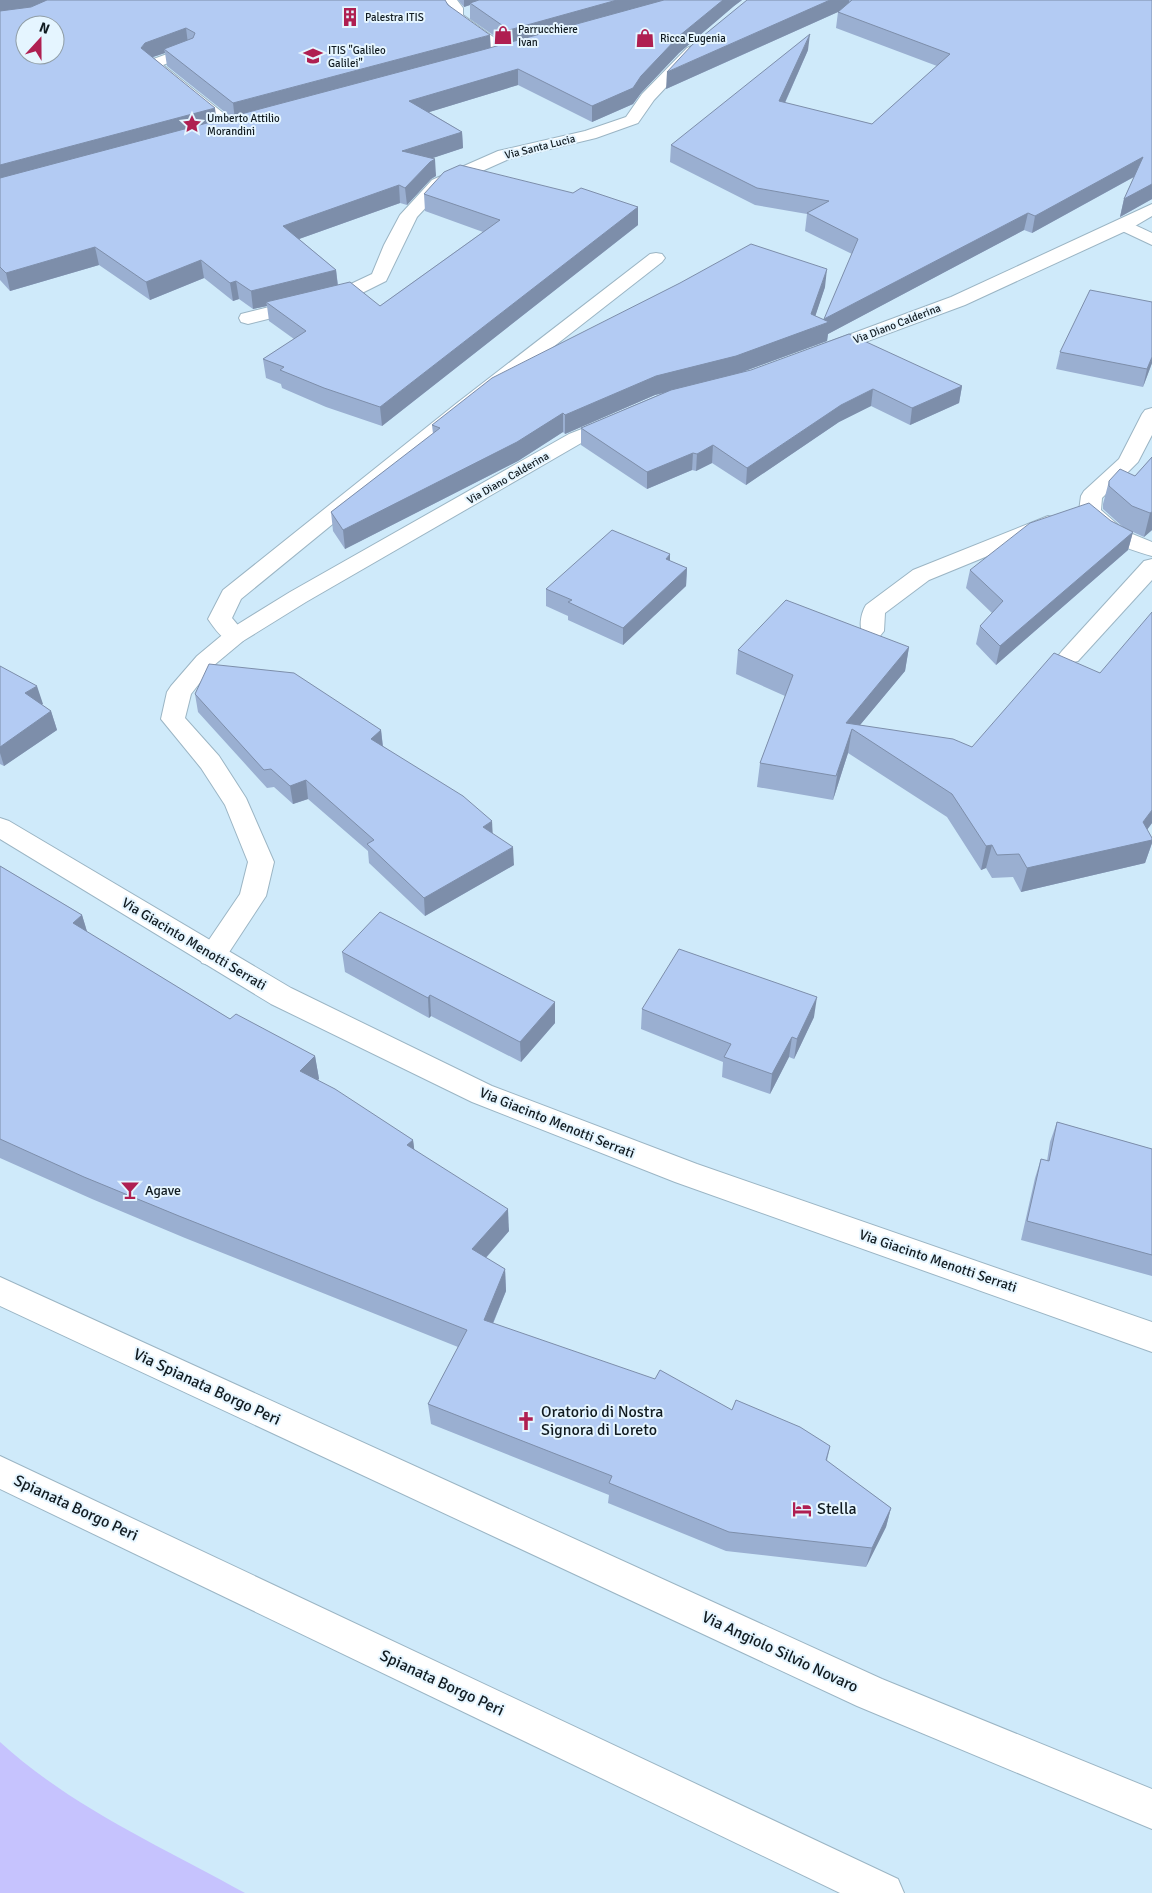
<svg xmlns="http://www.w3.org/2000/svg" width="1152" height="1893" font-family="Signika,sans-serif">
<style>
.water{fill:#c6c3fe}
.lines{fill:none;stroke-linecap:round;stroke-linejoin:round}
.lane-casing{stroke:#9bb5c4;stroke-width:2}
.street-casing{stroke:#9bb5c4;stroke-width:2}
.secondary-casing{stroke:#9bb5c4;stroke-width:2}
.primary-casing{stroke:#9bb5c4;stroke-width:2}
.lane{fill:#fff;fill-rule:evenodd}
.street{fill:#fff;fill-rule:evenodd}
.secondary{fill:#fff;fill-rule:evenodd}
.primary{fill:#fff;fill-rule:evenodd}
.wall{fill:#9aafd1;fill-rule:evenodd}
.shaded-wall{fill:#7d8eaa}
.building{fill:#b3cbf3;stroke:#7d8eaa;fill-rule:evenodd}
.labels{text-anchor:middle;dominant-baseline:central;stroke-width:4;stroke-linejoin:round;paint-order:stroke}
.far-poi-label{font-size:11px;fill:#111b21;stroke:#e5f5ff;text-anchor:start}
.far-street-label{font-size:11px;fill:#111b21;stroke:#e5f5ff}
.street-label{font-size:14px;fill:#111b21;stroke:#e5f5ff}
.poi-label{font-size:14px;fill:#111b21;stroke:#e5f5ff;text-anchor:start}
.near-street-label{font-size:16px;fill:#111b21;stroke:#e5f5ff}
.near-poi-label{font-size:16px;fill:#111b21;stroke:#e5f5ff;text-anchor:start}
</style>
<rect width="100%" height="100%" fill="#cfeafa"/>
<path class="water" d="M 0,1742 C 71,1807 162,1847 245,1893 L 0,1893 Z"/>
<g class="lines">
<g class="lane-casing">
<path id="lane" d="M 189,46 L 196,50 L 194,53 L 163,65 L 237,124 L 239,127 L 237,130 L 227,130 L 146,64 L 148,61 Z"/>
</g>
<g class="street-casing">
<g id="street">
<path d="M 442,0 L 457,0 L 463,8 L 463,15 L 511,50 L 514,53 L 511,56 L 501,56 L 450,20 L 448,17 L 449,9 Z"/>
<path d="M 692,46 L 697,48 L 700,51 L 697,54 L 654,100 L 638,123 L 596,138 L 509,159 L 444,188 L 417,217 L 386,281 L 352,298 L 248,324 L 241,322 L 239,318 L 241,314 L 338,290 L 372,274 L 384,245 L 400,215 L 432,180 L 498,151 L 585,131 L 626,117 L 642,94 L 687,48 Z"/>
<path d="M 1124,220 L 1152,233 L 1152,245 L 1118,229 L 1115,225 L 1118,221 Z"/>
<path d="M 656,253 L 662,254 L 665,258 L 662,262 L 471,411 L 241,599 L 232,618 L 247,636 L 243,641 C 226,646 217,632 208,619 L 223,590 L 457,403 L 650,254 Z"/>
<path d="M 1152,408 L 1152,435 L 1138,462 L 1102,498 L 1101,510 L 1125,531 L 1152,542 L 1152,556 C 1122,548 1097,537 1079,511 L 1081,496 L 1084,491 L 1119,459 L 1142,414 L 1145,410 Z"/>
<path d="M 1048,516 L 1056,518 L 1059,523 L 1056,528 L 929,580 L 885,613 L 884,631 L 880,636 L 872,638 L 864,636 C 858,628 861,613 866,605 L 913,570 Z"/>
<path d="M 1152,559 L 1152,580 L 1078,661 L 1070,663 L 1062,661 L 1058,656 L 1062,651 L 1144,561 Z"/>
<path d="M 0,1277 L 882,1679 L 1152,1789 L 1152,1829 L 857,1706 L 0,1306 Z"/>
<path d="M 0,1456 L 898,1879 L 904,1893 L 840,1893 L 0,1489 Z"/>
</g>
</g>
<g class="secondary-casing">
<g id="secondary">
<path d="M 1152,204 L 1152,216 L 1130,229 L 965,305 L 830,355 L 823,357 L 816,355 L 813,351 L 816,347 L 951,297 Z"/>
<path d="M 615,416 L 622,418 L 625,422 L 622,426 L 583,442 L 306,602 L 243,641 L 213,666 L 191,694 L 185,718 L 219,756 L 246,798 L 274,862 L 266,896 L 222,963 L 212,966 L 202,963 L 198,956 L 240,894 L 248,862 L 225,805 L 201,768 L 161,719 L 167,692 L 171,686 L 197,656 L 227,631 L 290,592 L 569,434 Z"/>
</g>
</g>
<g class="primary-casing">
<path id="primary" d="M 0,818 L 9,821 L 291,988 L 492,1086 L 697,1164 L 1152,1322 L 1152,1352 L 675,1182 L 472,1102 L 271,1004 L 0,839 Z"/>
</g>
<use href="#lane" class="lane"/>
<use href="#street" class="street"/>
<use href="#secondary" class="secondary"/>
<use href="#primary" class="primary"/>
</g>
<g class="wall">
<path d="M 0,0 L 447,3 L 491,48 L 506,44 L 470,19 L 470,5 L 464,7 L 458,0 L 742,0 L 734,6 L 679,53 L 641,93 L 633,104 L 592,122 L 518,85 L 429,112 L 462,132 L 463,148 L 432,158 L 436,176 L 431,179 L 407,205 L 400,203 L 299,239 L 336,270 L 338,285 L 380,306 L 483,232 L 425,211 L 424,194 L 573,193 L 638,207 L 638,225 L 382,426 L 326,407 L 282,388 L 281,384 L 266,378 L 263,359 L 294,339 L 269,321 L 267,306 L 253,309 L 239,299 L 233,301 L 204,278 L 150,300 L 99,265 L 10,291 L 0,280 ZM 165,53 L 167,66 L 231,117 L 217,120 L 153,57 Z"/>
<path d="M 747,0 L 1152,0 L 1152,199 L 1120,217 L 1124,199 L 1134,177 L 1032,233 L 1024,230 L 828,334 L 827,341 L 745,371 L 962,386 L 959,403 L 910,425 L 871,406 L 839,422 L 746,485 L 712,463 L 696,471 L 692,470 L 647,489 L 581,445 L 581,428 L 663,393 L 655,395 L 565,434 L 563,432 L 518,461 L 345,549 L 333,531 L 331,512 L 433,434 L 432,425 L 825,287 L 815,316 L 824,320 L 852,254 L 805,231 L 807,214 L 755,205 L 670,162 L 671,145 L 808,50 L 785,103 L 872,124 L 937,66 L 836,28 L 838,12 L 666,89 Z"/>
<path d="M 1060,352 L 1152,363 L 1143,387 L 1056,369 Z"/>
<path d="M 1152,457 L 1152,530 L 1144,537 L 1133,532 L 1128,550 L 996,665 L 976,644 L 980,626 L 992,613 L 966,588 L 970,570 L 1111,521 L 1124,528 L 1103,509 L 1103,504 L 1109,481 L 1135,476 Z"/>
<path d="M 670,561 L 687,568 L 686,586 L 623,645 L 568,620 L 568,616 L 546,606 L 546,589 Z"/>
<path d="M 909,647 L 905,671 L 860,725 L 972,747 L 1100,673 L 1152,823 L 1147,830 L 1152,838 L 1152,843 L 1145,863 L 1021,892 L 1013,877 L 992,878 L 986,868 L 981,870 L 947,817 L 848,753 L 833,800 L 757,787 L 760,763 L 785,696 L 736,674 L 738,650 Z"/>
<path d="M 0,666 L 42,705 L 51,711 L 57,730 L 4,766 L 0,764 Z"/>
<path d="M 195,694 L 381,730 L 383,746 L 493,834 L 514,865 L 425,916 L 369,863 L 368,851 L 308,799 L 293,804 L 274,787 L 267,788 L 198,712 Z"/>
<path d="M 0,866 L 82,915 L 87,932 L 230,1019 L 315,1056 L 319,1079 L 317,1080 L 413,1140 L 414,1149 L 509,1231 L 486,1258 L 505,1269 L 506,1291 L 493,1324 L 830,1446 L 827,1461 L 891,1508 L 886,1527 L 866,1567 L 726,1551 L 608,1503 L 609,1495 L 431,1424 L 428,1404 L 458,1347 L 185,1238 L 92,1199 L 0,1158 Z"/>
<path d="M 342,952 L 555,1023 L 521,1062 L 431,1016 L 429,1018 L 345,972 Z"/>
<path d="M 642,1009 L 814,1017 L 794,1059 L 789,1057 L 770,1094 L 722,1077 L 723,1062 L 641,1029 Z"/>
<path d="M 1057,1122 L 1152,1149 L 1152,1276 L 1021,1240 L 1035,1178 L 1041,1159 L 1047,1161 L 1050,1142 Z"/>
</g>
<g class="shaded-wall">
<path d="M 0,0 L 54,0 L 0,16 Z"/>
<path d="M 464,0 L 487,0 L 470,3 L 470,5 L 464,7 Z"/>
<path d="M 617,0 L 674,0 L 509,46 L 509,30 Z"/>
<path d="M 723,0 L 742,0 L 734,6 L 679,53 L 641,93 L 633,104 L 592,122 L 592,106 L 679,36 Z"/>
<path d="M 830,0 L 849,0 L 849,7 L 666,89 L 667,72 Z"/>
<path d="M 186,28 L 188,44 L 164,49 L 165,53 L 147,59 L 141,48 L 145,43 Z"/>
<path d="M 810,34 L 808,50 L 778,118 L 779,101 Z"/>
<path d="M 490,35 L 491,51 L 235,120 L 233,103 Z"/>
<path d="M 518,69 L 518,85 L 410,118 L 409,101 Z"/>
<path d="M 215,108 L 217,125 L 0,183 L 0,165 Z"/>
<path d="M 462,132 L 463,148 L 403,168 L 402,151 Z"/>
<path d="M 1143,157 L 1139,174 L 1032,233 L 1035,216 Z"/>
<path d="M 435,159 L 436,176 L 431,179 L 407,205 L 405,188 L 430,162 Z"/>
<path d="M 1152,184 L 1152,199 L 1120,217 L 1124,199 Z"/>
<path d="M 399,185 L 400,203 L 285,244 L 283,226 Z"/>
<path d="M 638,207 L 638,225 L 382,426 L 380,407 Z"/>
<path d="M 1028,213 L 1024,230 L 828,334 L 827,341 L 734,375 L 655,395 L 565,434 L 565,415 L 656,376 L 811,314 L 827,269 L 825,287 L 811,329 L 824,324 L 824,319 Z"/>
<path d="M 95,247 L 99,265 L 10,291 L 6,273 Z"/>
<path d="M 201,260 L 204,278 L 150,300 L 146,282 Z"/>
<path d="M 336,270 L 338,288 L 266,302 L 267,306 L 253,309 L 251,291 Z"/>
<path d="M 236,281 L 239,299 L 233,301 L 230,283 Z"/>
<path d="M 1152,357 L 1152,363 L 1143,387 L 1147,369 Z"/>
<path d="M 962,386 L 959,403 L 910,425 L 912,408 Z"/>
<path d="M 873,389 L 871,406 L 839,422 L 746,485 L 747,468 L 841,405 Z"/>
<path d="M 563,413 L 563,432 L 518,461 L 345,549 L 343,530 Z"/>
<path d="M 713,445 L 712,463 L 696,471 L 697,454 Z"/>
<path d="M 693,453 L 692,470 L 647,489 L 647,472 Z"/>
<path d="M 1152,512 L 1152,530 L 1144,537 L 1150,513 Z"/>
<path d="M 1133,532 L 1128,550 L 996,665 L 1000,646 Z"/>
<path d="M 670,554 L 670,572 L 666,559 Z"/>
<path d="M 687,568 L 686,586 L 623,645 L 623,628 Z"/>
<path d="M 909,647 L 905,671 L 855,731 L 852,729 L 848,753 L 833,800 L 846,723 Z"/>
<path d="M 37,686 L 43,704 L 31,712 L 25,693 Z"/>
<path d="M 51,711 L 57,730 L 4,766 L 0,753 L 0,747 Z"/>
<path d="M 381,730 L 383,749 L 371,739 Z"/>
<path d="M 306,780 L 308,799 L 293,804 L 290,786 Z"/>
<path d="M 1152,810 L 1152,823 L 1137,843 L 1152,840 L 1152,843 L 1145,863 L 1021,892 L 1027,868 L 1143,822 Z"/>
<path d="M 492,821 L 493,839 L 483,827 Z"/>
<path d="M 992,845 L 986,868 L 981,870 L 986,846 Z"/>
<path d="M 513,847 L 514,865 L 425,916 L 424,898 Z"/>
<path d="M 82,915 L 89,938 L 73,923 Z"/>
<path d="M 430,995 L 431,1016 L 429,1018 L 428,998 Z"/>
<path d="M 817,997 L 814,1017 L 794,1059 L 797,1039 Z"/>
<path d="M 555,1002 L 555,1023 L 521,1062 L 520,1042 Z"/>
<path d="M 792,1037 L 789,1057 L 770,1094 L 772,1074 Z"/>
<path d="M 315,1056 L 319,1079 L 304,1094 L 300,1071 Z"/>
<path d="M 413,1140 L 416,1162 L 407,1145 Z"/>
<path d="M 508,1209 L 509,1231 L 474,1271 L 472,1249 Z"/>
<path d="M 505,1269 L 506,1291 L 485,1342 L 484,1320 Z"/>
<path d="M 891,1508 L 886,1527 L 866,1567 L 872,1548 Z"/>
</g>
<g class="building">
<path d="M 47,0 L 445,0 L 448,5 L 490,35 L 233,103 L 164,49 L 193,38 L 195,33 L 186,28 L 145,43 L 141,48 L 215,108 L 0,165 L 0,11 L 31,7 ZM 25,25 L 55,25 L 55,55 L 25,55 Z"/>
<path d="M 479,0 L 617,0 L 509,30 L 470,3 Z"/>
<path d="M 664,0 L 723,0 L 679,36 L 641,76 L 633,88 L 592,106 L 518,69 L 409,101 L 462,132 L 402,151 L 435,159 L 430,162 L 405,188 L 399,185 L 283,226 L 336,270 L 251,291 L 236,281 L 230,283 L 201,260 L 146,282 L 95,247 L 6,273 L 0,267 L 0,178 L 482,50 Z"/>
<path d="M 747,0 L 830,0 L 667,72 L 692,45 Z"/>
<path d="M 852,0 L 1152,0 L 1152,184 L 1124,199 L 1143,157 L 1035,216 L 1028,213 L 824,319 L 858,239 L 807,213 L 829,201 L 757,188 L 671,145 L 810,34 L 779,101 L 872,124 L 950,54 L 838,12 Z"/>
<path d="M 460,165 L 573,193 L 581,188 L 638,207 L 380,407 L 324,388 L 280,370 L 284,367 L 263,359 L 306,331 L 266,302 L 350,282 L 380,306 L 500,220 L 424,194 L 444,172 Z"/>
<path d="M 751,244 L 827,269 L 811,314 L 829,322 L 736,356 L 656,376 L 565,415 L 563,413 L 517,442 L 343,530 L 331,512 L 440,428 L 432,425 L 492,378 L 680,283 Z"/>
<path d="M 1090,290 L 1152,302 L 1152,357 L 1147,369 L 1060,352 Z"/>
<path d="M 849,334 L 962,386 L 912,408 L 873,389 L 841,405 L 747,468 L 713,445 L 697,454 L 693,453 L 647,472 L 581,428 L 671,390 L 751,370 Z"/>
<path d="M 1152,457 L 1152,512 L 1150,513 L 1132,506 L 1109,486 L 1109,481 L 1120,469 L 1135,476 Z"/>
<path d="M 1089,503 L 1111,521 L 1133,532 L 1000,646 L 980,626 L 1003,601 L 970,570 L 1030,523 Z"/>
<path d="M 612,530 L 670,554 L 666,559 L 687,568 L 623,628 L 568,602 L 572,600 L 546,589 Z"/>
<path d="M 786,600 L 909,647 L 846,723 L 953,739 L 972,747 L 1054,653 L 1100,673 L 1152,612 L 1152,810 L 1143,822 L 1152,838 L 1152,840 L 1027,868 L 1019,854 L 997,855 L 992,845 L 986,846 L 952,794 L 852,729 L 836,776 L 760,763 L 793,675 L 738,650 Z"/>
<path d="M 209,664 L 294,673 L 381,730 L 371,739 L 463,796 L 492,821 L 483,827 L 513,847 L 424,898 L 367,844 L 374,840 L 306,780 L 290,786 L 271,769 L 264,770 L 195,694 Z"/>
<path d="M 0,666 L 37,686 L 25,693 L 51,711 L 0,747 Z"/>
<path d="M 0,866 L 82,915 L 73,923 L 230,1019 L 236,1014 L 315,1056 L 300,1071 L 335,1089 L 413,1140 L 407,1145 L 508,1209 L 472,1249 L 505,1269 L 484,1320 L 655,1379 L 660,1370 L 732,1410 L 736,1400 L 800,1427 L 830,1446 L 826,1460 L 891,1508 L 872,1548 L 729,1532 L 609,1483 L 612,1476 L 428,1404 L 467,1330 L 179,1216 L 84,1177 L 0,1139 Z"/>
<path d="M 380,912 L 555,1002 L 520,1042 L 430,995 L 428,998 L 342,952 Z"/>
<path d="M 679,949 L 817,997 L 797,1039 L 792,1037 L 772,1074 L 724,1057 L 731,1044 L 642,1009 Z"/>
<path d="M 1057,1122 L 1152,1149 L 1152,1255 L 1027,1221 L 1041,1159 L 1049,1161 Z"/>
</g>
<defs>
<g id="building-bare" transform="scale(1.5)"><path d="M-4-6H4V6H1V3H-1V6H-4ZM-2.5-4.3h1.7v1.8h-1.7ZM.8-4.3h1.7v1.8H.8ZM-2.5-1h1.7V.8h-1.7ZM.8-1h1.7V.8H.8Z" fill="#af1f51" stroke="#e5f5ff" stroke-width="2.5" paint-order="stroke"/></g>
<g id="shop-bare" transform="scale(1.5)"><path d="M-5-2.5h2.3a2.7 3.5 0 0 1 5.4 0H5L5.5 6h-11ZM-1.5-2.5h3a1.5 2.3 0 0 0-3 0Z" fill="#af1f51" stroke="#e5f5ff" stroke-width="2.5" paint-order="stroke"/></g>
<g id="school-bare" transform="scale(1.5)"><path d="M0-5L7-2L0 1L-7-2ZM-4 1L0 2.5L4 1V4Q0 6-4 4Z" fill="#af1f51" stroke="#e5f5ff" stroke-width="2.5" paint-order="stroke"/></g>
<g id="sight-bare" transform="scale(1.5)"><path d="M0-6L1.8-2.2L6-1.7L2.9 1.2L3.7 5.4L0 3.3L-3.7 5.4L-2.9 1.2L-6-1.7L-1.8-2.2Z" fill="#af1f51" stroke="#e5f5ff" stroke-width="2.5" paint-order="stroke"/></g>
<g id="bar-bare" transform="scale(1.5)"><path d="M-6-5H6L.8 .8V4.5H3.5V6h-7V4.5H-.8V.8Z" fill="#af1f51" stroke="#e5f5ff" stroke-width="2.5" paint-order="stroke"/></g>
<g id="church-bare" transform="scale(1.5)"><path d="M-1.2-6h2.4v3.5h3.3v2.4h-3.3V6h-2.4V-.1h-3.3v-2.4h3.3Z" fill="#af1f51" stroke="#e5f5ff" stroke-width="2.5" paint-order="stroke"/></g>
<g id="hotel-bare" transform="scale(1.5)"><path d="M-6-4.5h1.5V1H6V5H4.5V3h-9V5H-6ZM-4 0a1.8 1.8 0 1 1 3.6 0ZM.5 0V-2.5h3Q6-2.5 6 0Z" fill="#af1f51" stroke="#e5f5ff" stroke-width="2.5" paint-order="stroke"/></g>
</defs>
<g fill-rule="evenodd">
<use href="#building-bare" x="350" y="17"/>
<use href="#shop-bare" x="503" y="35"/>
<use href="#shop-bare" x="645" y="38"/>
<use href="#school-bare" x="313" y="56"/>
<use href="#sight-bare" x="192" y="124"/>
<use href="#bar-bare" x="130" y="1190"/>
<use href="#church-bare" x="526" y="1421"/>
<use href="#hotel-bare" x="802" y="1509"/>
</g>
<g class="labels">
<g class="far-poi-label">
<text x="365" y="17">Palestra ITIS</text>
<text x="518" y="29">Parrucchiere<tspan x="518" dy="13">Ivan</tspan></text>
<text x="660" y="38">Ricca Eugenia</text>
<text x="328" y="50">ITIS "Galileo<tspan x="328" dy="13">Galilei"</tspan></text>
<text x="207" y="118">Umberto Attilio<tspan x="207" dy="13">Morandini</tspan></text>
</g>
<g class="far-street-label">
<text transform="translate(540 147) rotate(-14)">Via Santa Lucia</text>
<text transform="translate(897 324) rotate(-21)">Via Diano Calderina</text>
<text transform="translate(508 478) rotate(-30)">Via Diano Calderina</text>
</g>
<g class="street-label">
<text transform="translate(194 944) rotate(31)">Via Giacinto Menotti Serrati</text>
<text transform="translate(557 1123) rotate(22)">Via Giacinto Menotti Serrati</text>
<text transform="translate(938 1261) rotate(19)">Via Giacinto Menotti Serrati</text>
</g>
<g class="poi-label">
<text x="145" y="1190">Agave</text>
</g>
<g class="near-street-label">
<text transform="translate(207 1387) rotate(25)">Via Spianata Borgo Peri</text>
<text transform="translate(76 1508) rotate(25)">Spianata Borgo Peri</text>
<text transform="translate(780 1652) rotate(25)">Via Angiolo Silvio Novaro</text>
<text transform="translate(442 1683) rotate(25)">Spianata Borgo Peri</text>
</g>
<g class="near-poi-label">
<text x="541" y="1412">Oratorio di Nostra<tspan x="541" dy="18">Signora di Loreto</tspan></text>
<text x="817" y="1509">Stella</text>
</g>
</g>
<g transform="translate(40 40) rotate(21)"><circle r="24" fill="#e5f5ff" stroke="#909ea6"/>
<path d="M0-4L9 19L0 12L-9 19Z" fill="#af1f51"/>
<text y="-8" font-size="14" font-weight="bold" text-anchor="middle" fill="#111b21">N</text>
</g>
</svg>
